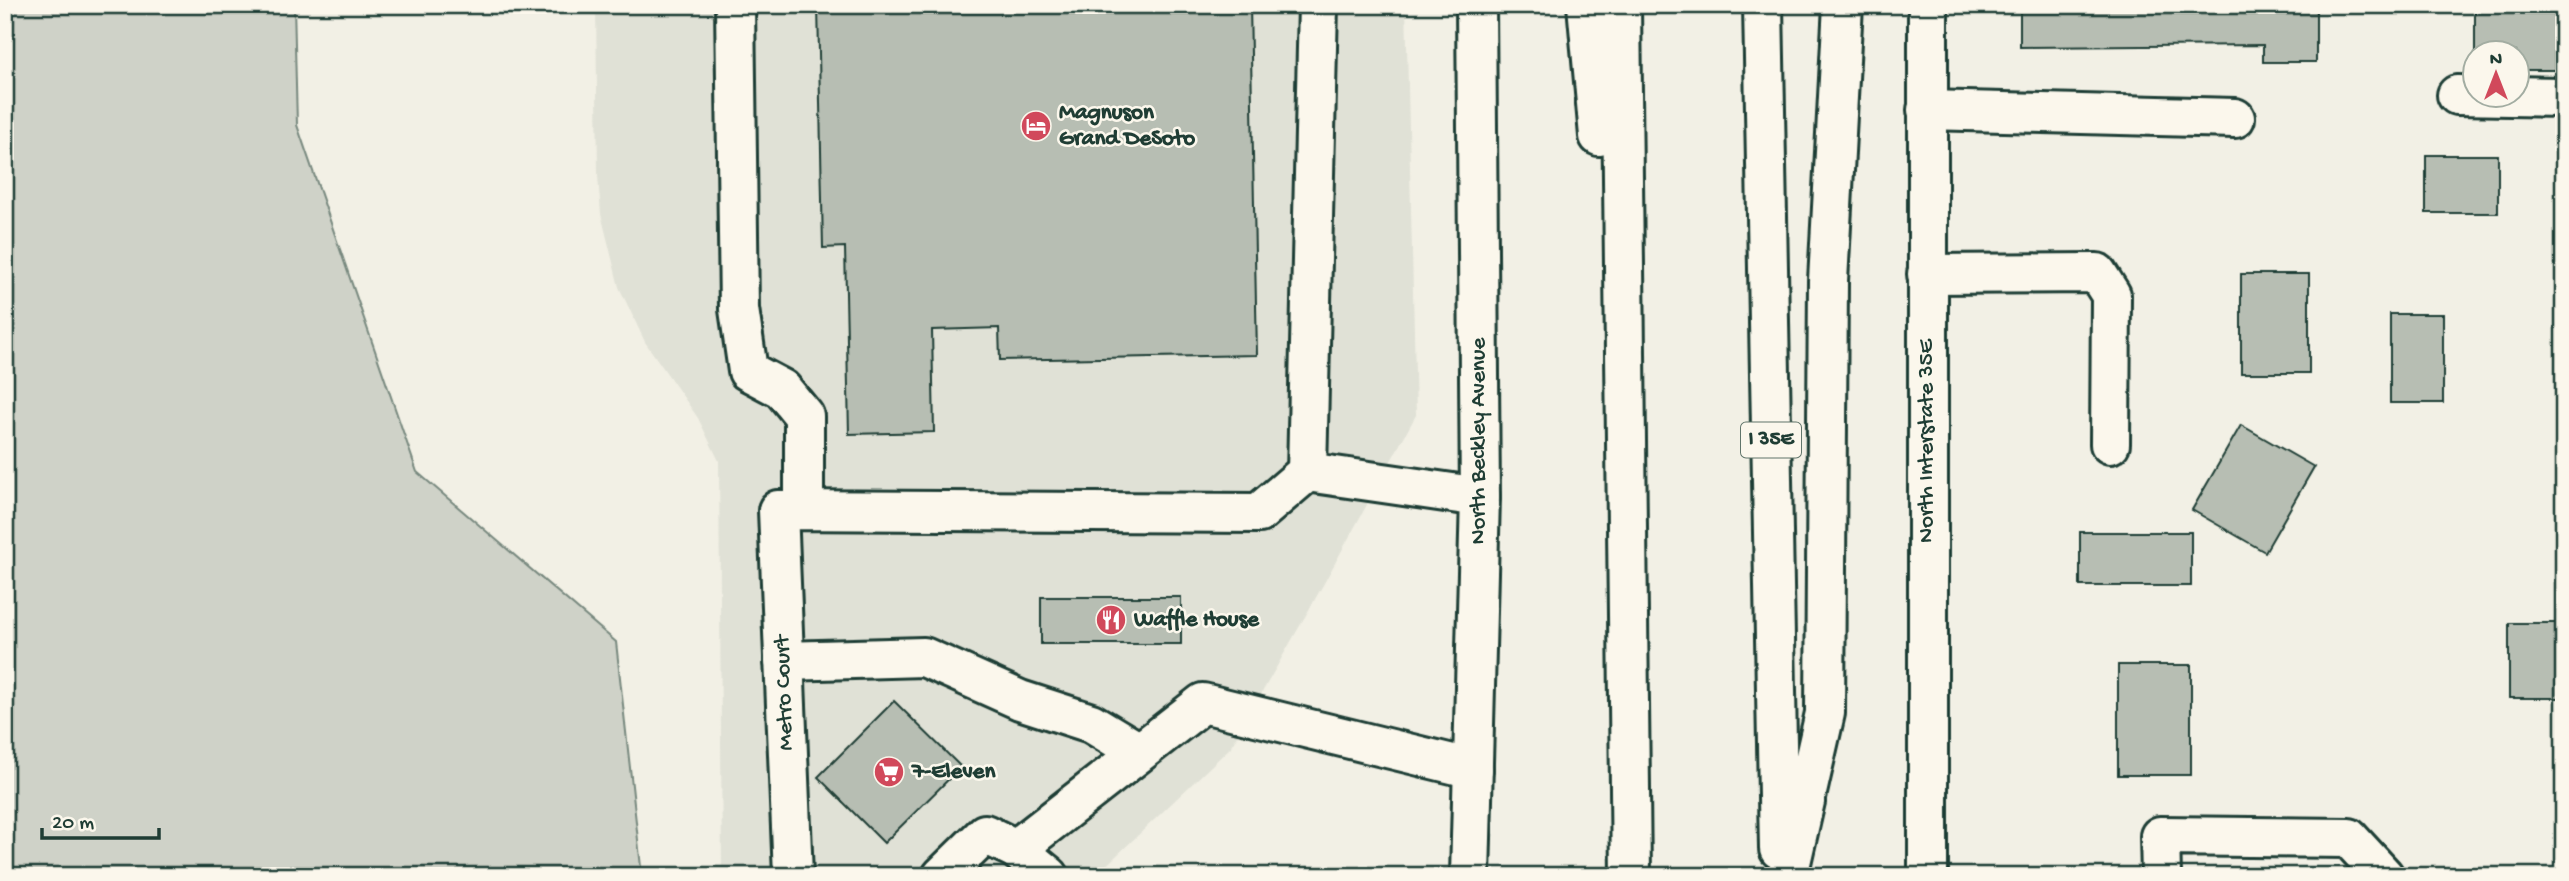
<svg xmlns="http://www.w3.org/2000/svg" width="2569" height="881" font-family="'Gochi Hand',sans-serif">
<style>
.built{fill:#e0e1d6}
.green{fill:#cfd2c8;stroke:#77887e;stroke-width:2}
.building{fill:#b7beb3;stroke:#1f3d34;stroke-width:2}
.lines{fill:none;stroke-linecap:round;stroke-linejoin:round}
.minor-casing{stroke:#1f3d34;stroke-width:44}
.major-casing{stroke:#1f3d34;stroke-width:44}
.highway-casing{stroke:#1f3d34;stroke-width:44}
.minor{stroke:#fbf7ec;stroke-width:38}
.major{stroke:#fbf7ec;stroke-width:38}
.highway{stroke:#fbf7ec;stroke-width:38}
.labels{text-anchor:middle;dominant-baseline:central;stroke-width:5;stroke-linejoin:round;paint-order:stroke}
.shield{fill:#fbf7ec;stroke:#61756b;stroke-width:2}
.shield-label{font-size:21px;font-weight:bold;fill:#1f3d34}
.poi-label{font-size:23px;font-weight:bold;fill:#1f3d34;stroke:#fbf7ec;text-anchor:start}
.street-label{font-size:23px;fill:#1f3d34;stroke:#fbf7ec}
</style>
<rect width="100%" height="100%" fill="#f2f0e5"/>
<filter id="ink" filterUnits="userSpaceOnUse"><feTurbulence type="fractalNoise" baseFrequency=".0143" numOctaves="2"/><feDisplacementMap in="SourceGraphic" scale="14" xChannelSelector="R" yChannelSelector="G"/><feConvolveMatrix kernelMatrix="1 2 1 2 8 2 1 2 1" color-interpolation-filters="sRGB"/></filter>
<g filter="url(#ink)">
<path class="built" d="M 596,5 L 1406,5 L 1416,415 L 1323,585 L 1231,747 L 1095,876 L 722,876 L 719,461 L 698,418 L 645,342 L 619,287 L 601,214 L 598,176 Z"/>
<path class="green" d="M 5,5 L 294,5 L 297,125 L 417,472 L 616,642 L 642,876 L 5,876 Z"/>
<g class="building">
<path d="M 818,5 L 1250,5 L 1257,355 L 1000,360 L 999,328 L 932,330 L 934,432 L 849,434 L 845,247 L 823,248 Z"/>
<path d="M 2020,5 L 2316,5 L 2316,62 L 2263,62 L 2263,45 L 2020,47 Z"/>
<path d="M 2475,5 L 2564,5 L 2564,70 L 2516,70 L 2516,52 L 2475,52 Z"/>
<rect x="2426" y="155" width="72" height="58"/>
<rect x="2241" y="274" width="68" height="99"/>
<rect x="2390" y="314" width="53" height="89"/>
<path d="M 2241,425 L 2314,467 L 2265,552 L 2192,510 Z"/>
<rect x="2080" y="532" width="111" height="54"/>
<rect x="1041" y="597" width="140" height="47"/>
<rect x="2509" y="623" width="55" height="75"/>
<rect x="2118" y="665" width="73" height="110"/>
<path d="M 894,701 L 961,767 L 884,843 L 818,777 Z"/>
</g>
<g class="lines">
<g class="minor-casing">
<g id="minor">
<path d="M 735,5 L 739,309 L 748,371 L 782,389 L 804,416 L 804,510"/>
<path d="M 1318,5 L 1307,472 L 1480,497"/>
<path d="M 2457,95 L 2564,97"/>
<path d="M 1927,110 L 2235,118"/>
<path d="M 1927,274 L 2097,273 L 2111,295 L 2110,444"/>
<path d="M 784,661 L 924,657 L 1020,700 L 1091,723 L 1139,752"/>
<path d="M 1016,849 L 1203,703 L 1473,769"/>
<path d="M 793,876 L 778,510 L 1259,513 L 1307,472"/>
<path d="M 942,876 L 985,834 L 1016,849 L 1049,876"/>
<path d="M 2161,876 L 2160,836 L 2349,838 L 2384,876"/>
</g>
</g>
<g class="major-casing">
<g id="major">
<path d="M 1928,5 L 1928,876"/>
<path d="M 1470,876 L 1480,497 L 1476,5"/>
</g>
</g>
<g class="highway-casing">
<g id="highway">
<path d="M 1587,5 L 1599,136"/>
<path d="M 1621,5 L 1631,876"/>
<path d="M 1763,5 L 1779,849"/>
<path d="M 1788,876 L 1825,713 L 1828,281 L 1843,5"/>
</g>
</g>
<use href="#minor" class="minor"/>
<use href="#major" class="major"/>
<use href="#highway" class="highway"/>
</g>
</g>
<defs>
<g id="hotel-disc" transform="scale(1.575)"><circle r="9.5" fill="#d1495b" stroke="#fbf7ec"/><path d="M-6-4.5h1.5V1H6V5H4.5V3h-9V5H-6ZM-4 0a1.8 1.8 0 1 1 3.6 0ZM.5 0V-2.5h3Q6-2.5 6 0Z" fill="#fff"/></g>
<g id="restaurant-disc" transform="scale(1.575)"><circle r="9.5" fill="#d1495b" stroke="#fbf7ec"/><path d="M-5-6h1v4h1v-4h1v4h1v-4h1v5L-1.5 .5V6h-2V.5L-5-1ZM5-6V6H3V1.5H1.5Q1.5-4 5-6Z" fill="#fff"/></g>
<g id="supermarket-disc" transform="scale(1.575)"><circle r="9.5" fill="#d1495b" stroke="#fbf7ec"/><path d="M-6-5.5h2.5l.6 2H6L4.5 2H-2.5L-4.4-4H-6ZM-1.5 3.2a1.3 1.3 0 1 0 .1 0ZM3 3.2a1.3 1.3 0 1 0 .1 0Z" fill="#fff"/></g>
</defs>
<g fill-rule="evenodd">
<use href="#hotel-disc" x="1036" y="126"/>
<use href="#restaurant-disc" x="1111" y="620"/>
<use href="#supermarket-disc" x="889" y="772"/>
</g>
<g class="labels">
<rect class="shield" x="1741" y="422.5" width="60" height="35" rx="5"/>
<g class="shield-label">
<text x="1771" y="440">I 35E</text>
</g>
<g class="poi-label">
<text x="1059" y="113">Magnuson<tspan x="1059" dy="26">Grand DeSoto</tspan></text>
<text x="1134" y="620">Waffle House</text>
<text x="912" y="772">7-Eleven</text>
</g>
<g class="street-label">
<text transform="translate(1479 441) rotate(-90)">North Beckley Avenue</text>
<text transform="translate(1927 441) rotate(-90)">North Interstate 35E</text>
<text transform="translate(785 693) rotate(-92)">Metro Court</text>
</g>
</g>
<rect width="2569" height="881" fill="none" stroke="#fbf7ec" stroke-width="28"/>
<rect x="14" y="14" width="2541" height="853" fill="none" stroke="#1f3d34" stroke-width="2.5" filter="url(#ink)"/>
<g transform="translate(2496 74)"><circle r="33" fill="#fbf7ec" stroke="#a3ada2" stroke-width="2"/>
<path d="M0-5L12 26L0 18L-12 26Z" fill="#d1495b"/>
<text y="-10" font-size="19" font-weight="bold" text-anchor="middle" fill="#1f3d34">N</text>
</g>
<path d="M42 828v10h117v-10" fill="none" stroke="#1f3d34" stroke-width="3.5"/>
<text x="52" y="828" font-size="21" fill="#1f3d34" stroke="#fbf7ec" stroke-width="5" paint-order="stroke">20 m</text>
</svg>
